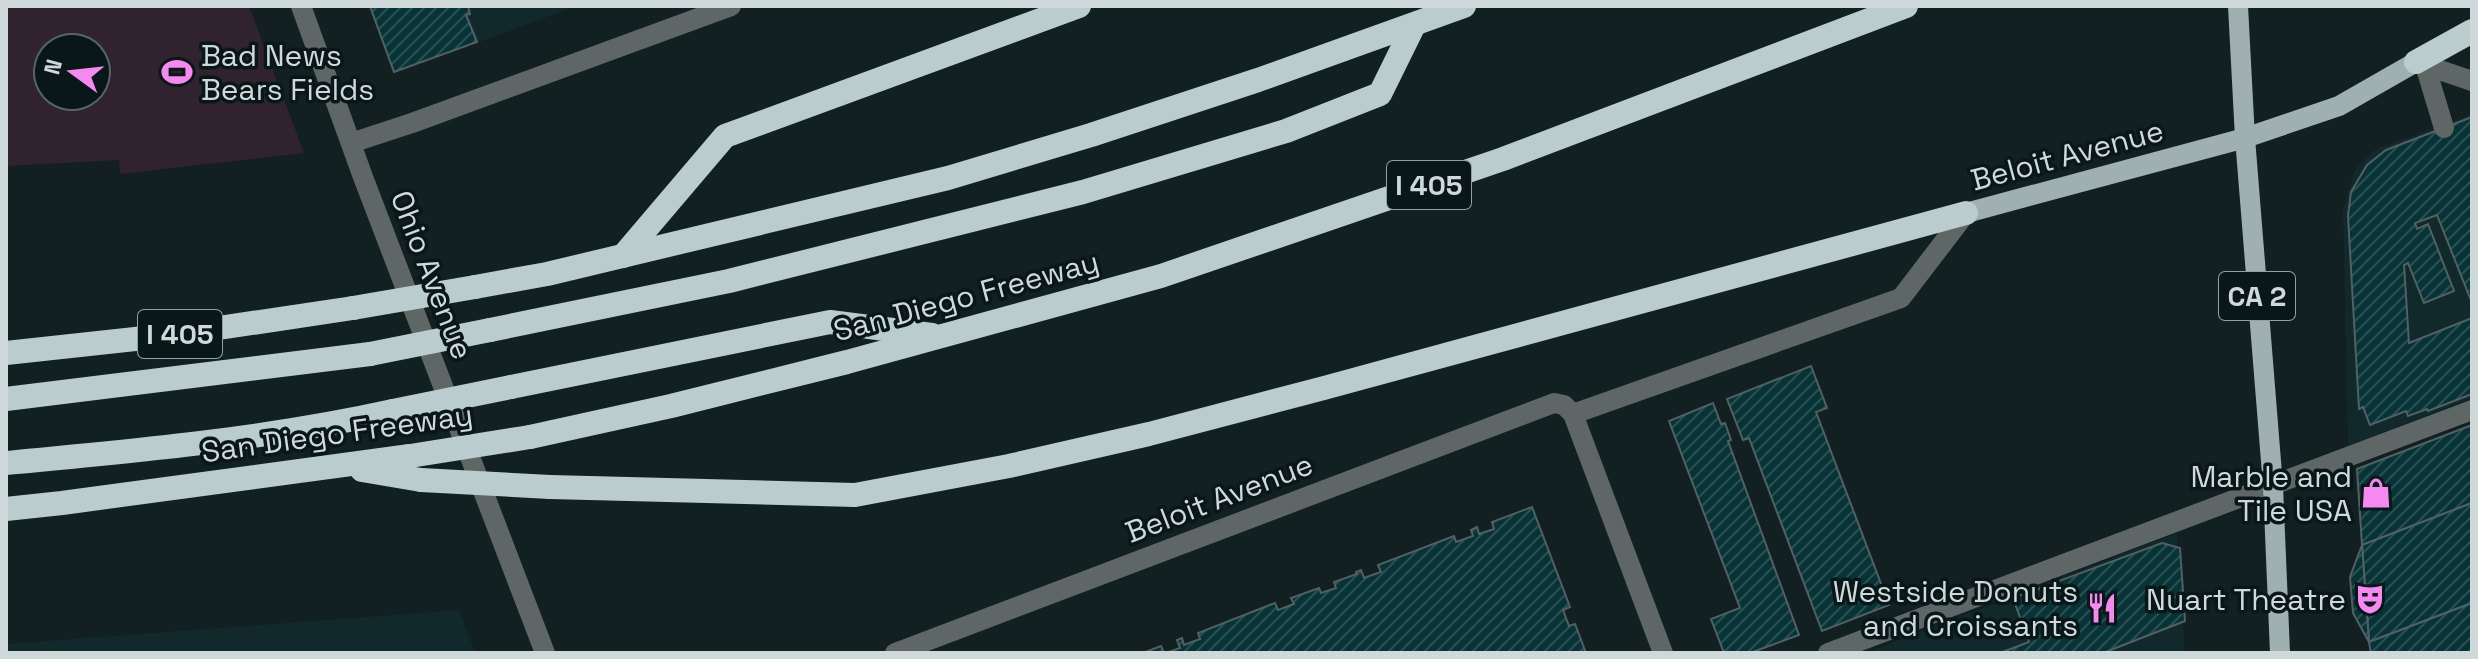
<svg xmlns="http://www.w3.org/2000/svg" width="2478" height="659" font-family="'Space Grotesk',sans-serif">
<style>
.built{fill:#11292b}
.pitch{fill:#30232f;fill-rule:evenodd}
.building{fill:url(#building-hatch);stroke:#516163;stroke-width:2}
.lines{fill:none;stroke-linecap:round;stroke-linejoin:round}
.minor{stroke:#5e6666;stroke-width:20}
.major{stroke:#a0afb0;stroke-width:20}
.highway{stroke:#baccce;stroke-width:24}
.highway-bridge{stroke:#baccce;stroke-width:24}
.labels{text-anchor:middle;dominant-baseline:central;stroke-width:7;stroke-linejoin:round;paint-order:stroke}
.shield{fill:#091718;stroke:#949f9f;stroke-width:2}
.shield-label{font-size:28px;font-weight:bold;fill:#cfd9d9}
.poi-label{font-size:30px;fill:#cfd9d9;stroke:#091718;text-anchor:end}
.street-label{font-size:30px;fill:#cfd9d9;stroke:#091718}
</style>
<defs>
<pattern id="building-hatch" width="6" height="6" patternUnits="userSpaceOnUse" patternTransform="scale(2)"><rect width="6" height="6" fill="#073337"/><path d="M-1 1l2-2M0 6l6-6M5 7l2-2" fill="none" stroke="#2a5053"/></pattern>
</defs>
<rect width="100%" height="100%" fill="#122022"/>
<g class="built">
<path d="M 368,6 L 576,6 L 394,74 Z"/>
<path d="M 2472,114 L 2472,398 L 2348,446 L 2343,209 L 2355,169 L 2376,149 Z"/>
<path d="M 2177,533 L 2185,653 L 1866,653 Z"/>
<path d="M 459,610 L 475,653 L 6,653 L 6,644 Z"/>
</g>
<path class="pitch" d="M 6,6 L 249,6 L 304,153 L 120,174 L 119,160 L 6,166 ZM 48,48 L 96,48 L 96,96 L 48,96 Z"/>
<g class="building">
<path d="M 370,6 L 468,6 L 470,14 L 466,15 L 477,42 L 394,72 Z"/>
<path d="M 2472,117 L 2472,303 L 2437,215 L 2415,223 L 2417,229 L 2428,224 L 2454,291 L 2424,303 L 2408,263 L 2404,265 L 2409,343 L 2472,318 L 2472,394 L 2428,411 L 2427,409 L 2408,416 L 2406,411 L 2370,425 L 2363,407 L 2359,409 L 2348,216 L 2351,192 L 2367,165 L 2386,150 Z"/>
<path d="M 1811,366 L 1827,408 L 1816,412 L 1889,605 L 1822,631 L 1749,438 L 1743,440 L 1727,399 Z"/>
<path d="M 1713,403 L 1721,424 L 1725,423 L 1731,440 L 1728,441 L 1799,635 L 1750,653 L 1724,653 L 1711,619 L 1740,608 L 1669,421 Z"/>
<path d="M 2472,425 L 2472,503 L 2362,545 L 2357,469 Z"/>
<path d="M 2472,503 L 2472,603 L 2369,642 L 2362,545 Z"/>
<path d="M 1532,507 L 1570,607 L 1563,610 L 1569,626 L 1575,624 L 1586,653 L 1166,653 L 1180,648 L 1177,640 L 1182,638 L 1184,645 L 1200,639 L 1198,633 L 1275,603 L 1278,610 L 1294,604 L 1291,598 L 1319,588 L 1321,593 L 1336,588 L 1334,582 L 1357,574 L 1356,572 L 1361,570 L 1364,578 L 1381,572 L 1378,565 L 1454,536 L 1456,542 L 1473,536 L 1471,530 L 1477,527 L 1479,534 L 1494,529 L 1492,522 Z"/>
<path d="M 2162,543 L 2180,548 L 2185,621 L 2103,653 L 2000,653 L 2029,642 L 2013,598 Z"/>
<path d="M 2362,545 L 2369,642 L 2353,613 L 2350,577 Z"/>
<path d="M 2472,603 L 2472,653 L 2371,653 L 2369,642 Z"/>
<path d="M 1161,646 L 1164,653 L 1143,653 Z"/>
</g>
<g class="lines">
<g class="minor">
<path d="M 301,6 L 363,177 L 545,653"/>
<path d="M 2416,62 L 2472,81"/>
<path d="M 2425,65 L 2444,128"/>
<path d="M 351,143 L 412,123 L 731,6"/>
<path d="M 1573,414 L 1901,298 L 1966,213"/>
<path d="M 895,653 L 1554,403 L 1564,405 L 1573,414 L 1663,653"/>
<path d="M 1828,653 L 2472,410"/>
</g>
<g class="major">
<path d="M 2238,6 L 2245,138 L 2273,486 L 2280,653"/>
<path d="M 1966,213 L 2245,138 L 2339,106 L 2416,62"/>
</g>
<g class="highway">
<path d="M 2416,62 L 2472,31"/>
<path d="M 623,256 L 725,136 L 1079,6"/>
<path d="M 475,287 L 547,274 L 948,178 L 1091,135 L 1258,80 L 1464,6"/>
<path d="M 490,330 L 729,281 L 1083,192 L 1286,131 L 1380,94 L 1414,25"/>
<path d="M 6,353 L 172,335 L 353,308"/>
<path d="M 511,387 L 830,322 L 932,335"/>
<path d="M 6,399 L 370,354"/>
<path d="M 530,437 L 671,406 L 847,362 L 1161,276 L 1503,159 L 1906,6"/>
<path d="M 6,463 C 135,451 266,439 393,411"/>
<path d="M 362,470 L 421,480"/>
<path d="M 550,487 L 855,495 L 1009,466 L 1149,434 L 1324,388 L 1966,213"/>
<path d="M 6,509 L 62,503 L 410,456"/>
</g>
<g class="highway-bridge">
<path d="M 353,308 L 475,287"/>
<path d="M 370,354 L 490,330"/>
<path d="M 393,411 L 511,387"/>
<path d="M 410,456 L 530,437"/>
<path d="M 421,480 L 550,487"/>
</g>
</g>
<defs>
<g id="stadium-bare" transform="scale(2.4)"><path d="M0-5a6.5 5 0 1 0 0 10a6.5 5 0 1 0 0-10ZM-3.5-1.8h7v3.6h-7Z" fill="#f589ef" stroke="#091718" stroke-width="2.5" paint-order="stroke"/></g>
<g id="shop-bare" transform="scale(2.4)"><path d="M-5-2.5h2.3a2.7 3.5 0 0 1 5.4 0H5L5.5 6h-11ZM-1.5-2.5h3a1.5 2.3 0 0 0-3 0Z" fill="#f589ef" stroke="#091718" stroke-width="2.5" paint-order="stroke"/></g>
<g id="theatre-bare" transform="scale(2.4)"><path d="M-5-5.5Q0-4 5-5.5V0Q5 5 0 6Q-5 5-5 0ZM-3.3-2.5H-1v1.5H-3.3ZM1-2.5H3.3v1.5H1ZM-2.8 1Q0 5.5 2.8 1Z" fill="#f589ef" stroke="#091718" stroke-width="2.5" paint-order="stroke"/></g>
<g id="restaurant-bare" transform="scale(2.4)"><path d="M-5-6h1v4h1v-4h1v4h1v-4h1v5L-1.5 .5V6h-2V.5L-5-1ZM5-6V6H3V1.5H1.5Q1.5-4 5-6Z" fill="#f589ef" stroke="#091718" stroke-width="2.5" paint-order="stroke"/></g>
</defs>
<g fill-rule="evenodd">
<use href="#stadium-bare" x="177" y="72"/>
<use href="#shop-bare" x="2376" y="493"/>
<use href="#theatre-bare" x="2370" y="599"/>
<use href="#restaurant-bare" x="2102" y="608"/>
</g>
<g class="labels">
<g class="shield">
<rect x="1387" y="161" width="84" height="48" rx="6"/>
<rect x="2219" y="272" width="76" height="48" rx="6"/>
<rect x="138" y="310" width="84" height="48" rx="6"/>
</g>
<g class="shield-label">
<text x="1429" y="185">I 405</text>
<text x="2257" y="296">CA 2</text>
<text x="180" y="334">I 405</text>
</g>
<g class="poi-label">
<text x="201" y="55" text-anchor="start">Bad News<tspan x="201" dy="34">Bears Fields</tspan></text>
<text x="2352" y="476">Marble and<tspan x="2352" dy="34">Tile USA</tspan></text>
<text x="2078" y="591">Westside Donuts<tspan x="2078" dy="34">and Croissants</tspan></text>
<text x="2346" y="599">Nuart Theatre</text>
</g>
<g class="street-label">
<text transform="translate(2067 155) rotate(-15)">Beloit Avenue</text>
<text transform="translate(432 275) rotate(69)">Ohio Avenue</text>
<text transform="translate(966 296) rotate(-15)">San Diego Freeway</text>
<text transform="translate(337 433) rotate(-8)">San Diego Freeway</text>
<text transform="translate(1219 498) rotate(-21)">Beloit Avenue</text>
</g>
</g>
<rect width="2478" height="659" fill="none" stroke="#cfd9d9" stroke-width="16"/>
<g transform="translate(72 72) rotate(285)"><circle r="38" fill="#091718" stroke="#586565" stroke-width="2"/>
<path d="M0-6L14 30L0 20L-14 30Z" fill="#f589ef"/>
<text y="-12" font-size="22" font-weight="bold" text-anchor="middle" fill="#cfd9d9">N</text>
</g>
</svg>
